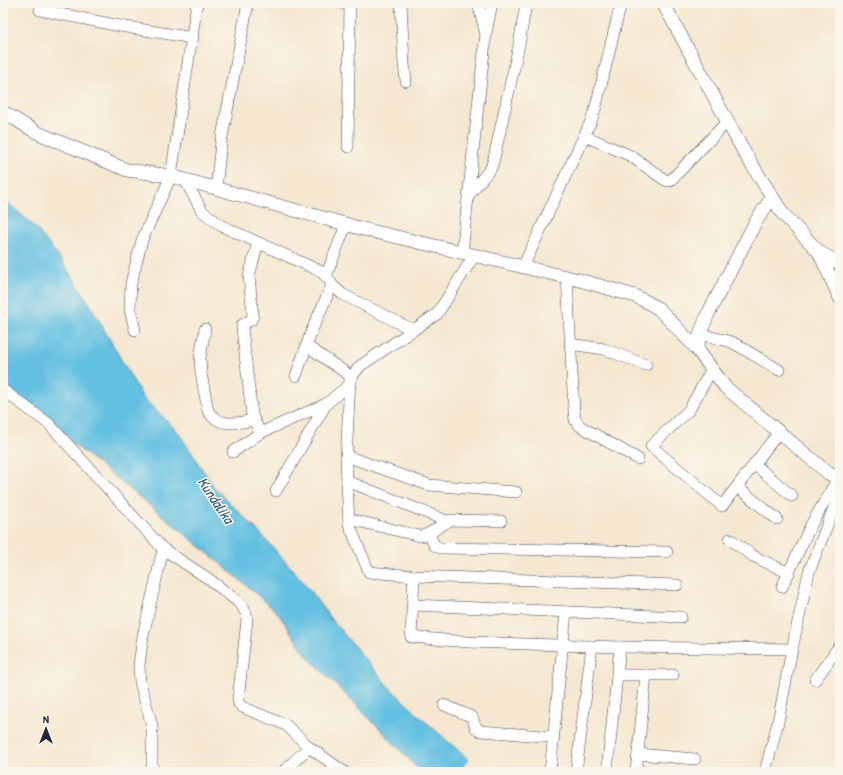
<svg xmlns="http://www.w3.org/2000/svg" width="843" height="775" font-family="'Patrick Hand',sans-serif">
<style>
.water{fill:#63c0e1;stroke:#42718e}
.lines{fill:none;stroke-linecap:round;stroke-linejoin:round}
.minor-casing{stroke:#424051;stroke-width:12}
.tertiary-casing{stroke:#424051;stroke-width:14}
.minor{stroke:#fff;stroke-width:11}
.tertiary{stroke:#fff;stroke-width:13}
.labels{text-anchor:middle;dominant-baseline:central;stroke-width:3;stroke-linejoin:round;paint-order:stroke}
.water-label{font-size:15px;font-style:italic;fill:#395975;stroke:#fbf7ec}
</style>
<rect width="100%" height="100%" fill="#fbf7ec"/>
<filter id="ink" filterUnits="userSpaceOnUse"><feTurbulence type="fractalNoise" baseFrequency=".025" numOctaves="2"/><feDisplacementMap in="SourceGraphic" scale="8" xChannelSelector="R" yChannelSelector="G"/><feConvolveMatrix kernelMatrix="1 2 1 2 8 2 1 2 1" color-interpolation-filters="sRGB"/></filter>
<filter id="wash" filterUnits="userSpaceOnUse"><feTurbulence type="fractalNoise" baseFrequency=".012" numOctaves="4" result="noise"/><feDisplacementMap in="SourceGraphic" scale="16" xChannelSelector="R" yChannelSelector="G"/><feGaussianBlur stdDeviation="0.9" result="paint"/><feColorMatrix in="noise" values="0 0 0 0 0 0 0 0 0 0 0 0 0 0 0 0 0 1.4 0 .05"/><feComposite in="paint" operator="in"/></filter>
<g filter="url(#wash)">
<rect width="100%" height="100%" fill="#f5e7d0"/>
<path class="water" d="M 3,198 L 35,227 L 60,259 L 85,296 L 143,398 L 178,432 L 214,487 L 258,531 L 301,579 L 330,618 L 387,685 L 416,713 L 469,760 L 457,772 L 421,772 L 386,735 L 307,656 L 278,613 L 239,579 L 173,524 L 3,387 Z"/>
</g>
<g filter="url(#ink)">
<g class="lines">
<g class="minor-casing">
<g id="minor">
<path d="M 340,3 L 350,4"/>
<path d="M 401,3 L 404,64 L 406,81"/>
<path d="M 478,3 L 485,31"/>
<path d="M 40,10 L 120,26 L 193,38"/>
<path d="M 585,136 L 631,156 L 665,180 L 670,181 L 727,122"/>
<path d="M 348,147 L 350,3"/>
<path d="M 185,180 L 202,211 L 222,226 L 320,271 L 328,278 L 332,285 L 342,294 L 413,330"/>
<path d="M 216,189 L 221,142 L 248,3"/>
<path d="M 468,196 L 491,168 L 494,158 L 519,45 L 526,3"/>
<path d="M 258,243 L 249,276 L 253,316 L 251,320 L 242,325 L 242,328 L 252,415 L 260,433"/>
<path d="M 462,253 L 486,33 L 492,3"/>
<path d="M 474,256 L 437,314 L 360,366 L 350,379 L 346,461 L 349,524 L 369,572 L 414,576 L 411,637 L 468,642 L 620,647 L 792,649"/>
<path d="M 523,267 L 591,121 L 595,110 L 621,3"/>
<path d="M 326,276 L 346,225"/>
<path d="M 567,277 L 574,411 L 575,420 L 580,426 L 638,459"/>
<path d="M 205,329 L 200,358 L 201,373 L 208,411 C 219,428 237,423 254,420"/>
<path d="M 135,330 L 130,310 L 131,283 L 142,240 L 171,176 L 197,3"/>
<path d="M 700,334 L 732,342 L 779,370"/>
<path d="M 570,344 L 604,349 L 646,365"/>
<path d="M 307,346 L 352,377"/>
<path d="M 712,369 L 689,410 L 651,446 L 722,506 L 779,432"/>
<path d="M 296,376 L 312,330 L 332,285"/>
<path d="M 3,390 L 49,424 L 163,549 L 209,579 L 237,601 L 242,606 L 246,613 L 247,620 L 238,700 L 239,704 L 242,707 L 286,725 L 309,747 L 344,772"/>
<path d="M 233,452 L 260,433 L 326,404"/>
<path d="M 346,456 L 429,485 L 516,492"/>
<path d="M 754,464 L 792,496"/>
<path d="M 347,481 L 447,521"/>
<path d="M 737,487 L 777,519"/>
<path d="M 276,491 L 326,404 L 350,384"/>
<path d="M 349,519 L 420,536 C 432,535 440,524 451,520 L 501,521"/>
<path d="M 429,534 L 434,545 L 440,548 L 667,552"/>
<path d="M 730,539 L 753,556 L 789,573"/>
<path d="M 414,576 L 677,585"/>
<path d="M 782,587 L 811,525 L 838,478"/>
<path d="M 413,605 L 681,617"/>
<path d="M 617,675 L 673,675"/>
<path d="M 815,680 L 840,645"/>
<path d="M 444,705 L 472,717 L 476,728 L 481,731 L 554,737"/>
<path d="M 638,754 L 695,759"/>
<path d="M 154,772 L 152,766 L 152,726 L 140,682 L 139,665 L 143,636 L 163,549"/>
<path d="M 283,772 L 309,747"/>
<path d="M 550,772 L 566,612"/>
<path d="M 576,772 L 592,646"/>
<path d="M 607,772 L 620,647"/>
<path d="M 636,772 L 646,675"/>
<path d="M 765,772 L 778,722 L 792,649 L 809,572 L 840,492"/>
</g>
</g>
<g class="tertiary-casing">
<g id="tertiary">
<path d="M 663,3 L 744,152 L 783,214 L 819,252 L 840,264"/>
<path d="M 3,112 L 38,133 L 127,170 L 171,176 L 363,229 L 583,281 L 635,296 L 647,302 L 659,309 L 697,349 L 725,387 L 828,473 L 840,479"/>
<path d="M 819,252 L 840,298"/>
<path d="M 697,349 L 700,334 L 708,314 L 755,223 L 772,197"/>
</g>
</g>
<use href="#minor" class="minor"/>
<use href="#tertiary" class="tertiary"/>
</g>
</g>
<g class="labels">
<g class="water-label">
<text transform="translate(216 500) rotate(56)">Kundalika</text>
</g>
</g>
<rect width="843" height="775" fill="none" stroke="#fbf7ec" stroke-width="16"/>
<g transform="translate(46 729)" stroke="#fbf7ec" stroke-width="3" paint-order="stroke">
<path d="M0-3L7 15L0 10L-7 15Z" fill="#22223b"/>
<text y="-6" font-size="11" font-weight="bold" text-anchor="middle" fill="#22223b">N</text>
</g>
</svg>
